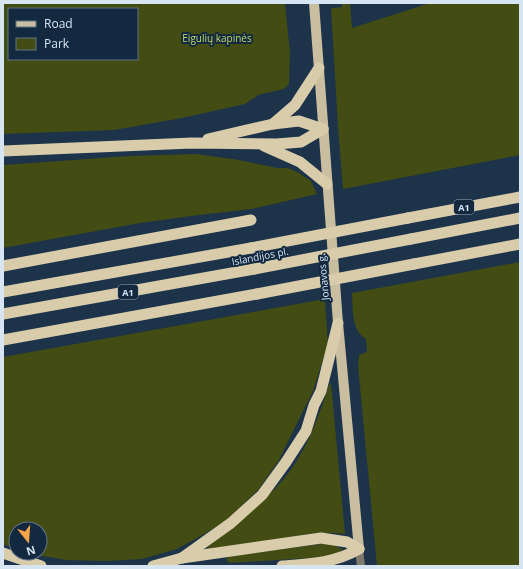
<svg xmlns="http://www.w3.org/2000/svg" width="523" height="569" font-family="'Open Sans',sans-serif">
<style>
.green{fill:#424c13;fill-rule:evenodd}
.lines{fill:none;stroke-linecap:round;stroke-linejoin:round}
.tertiary{stroke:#7e786a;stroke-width:8}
.primary{stroke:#cabea0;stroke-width:10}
.trunk{stroke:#d9ccab;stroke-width:11}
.trunk-bridge{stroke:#d9ccab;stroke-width:11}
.labels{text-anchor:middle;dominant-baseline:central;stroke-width:4;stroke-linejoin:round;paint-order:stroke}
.shield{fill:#12293f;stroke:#9cadbd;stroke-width:1}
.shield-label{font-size:9px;font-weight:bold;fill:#d7e5f3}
.park-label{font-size:10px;fill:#c4d96c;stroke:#12293f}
.street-label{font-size:10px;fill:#d7e5f3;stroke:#12293f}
</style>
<rect width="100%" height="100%" fill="#1c334a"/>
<g class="green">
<path d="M 3,3 L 285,3 L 290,53 L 289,84 L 284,89 L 258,95 L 245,104 L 182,118 L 114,130 L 3,134 ZM 9,9 L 137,9 L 137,59 L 9,59 Z"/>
<path d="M 342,3 L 350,3 L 352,28 L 430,3 L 520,3 L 520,155 L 343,189 L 338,127 L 331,8 L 342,7 Z"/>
<path d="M 196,154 L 239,160 L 277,168 L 288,168 L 299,173 L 311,181 L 317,194 L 252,209 L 191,216 L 140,223 L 3,248 L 3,165 L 129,156 Z"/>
<path d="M 520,262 L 520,566 L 377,566 L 358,366 L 359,355 L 367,352 L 366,339 C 351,331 353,308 352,293 Z"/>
<path d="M 325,299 L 328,344 L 313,391 L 279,460 L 258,490 L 228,519 L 206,533 L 177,549 L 142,559 L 107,561 L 66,560 L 25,553 L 40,553 L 40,529 L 16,529 L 16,549 L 3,544 L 3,357 Z"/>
<path d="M 331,383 L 345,534 L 331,533 L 309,534 L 204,551 C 231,523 267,502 290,471 C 309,445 319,415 329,385 Z"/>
<path d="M 328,543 L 343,549 L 337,554 L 325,557 L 230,563 L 226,560 L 228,557 L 231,556 Z"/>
</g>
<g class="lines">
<path class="tertiary" d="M 359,549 L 361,566"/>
<path class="primary" d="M 314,3 L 338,323 L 359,549"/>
<g class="trunk">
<path d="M 273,124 L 295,105 L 319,68"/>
<path d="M 208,139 L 273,124 L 299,121 L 323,129"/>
<path d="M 264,146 L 300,162 L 327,184"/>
<path d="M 3,151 L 192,143 L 277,144 L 301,142 L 323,129"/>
<path d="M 408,218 L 520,197"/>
<path d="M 411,239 L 520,218"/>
<path d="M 414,264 L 520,244"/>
<path d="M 3,266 L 251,220"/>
<path d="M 3,292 L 251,248"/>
<path d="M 3,314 L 254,269"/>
<path d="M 3,340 L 257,294"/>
<path d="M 3,553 L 41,566"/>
<path d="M 182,558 L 231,523 L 262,495 L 286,462 L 306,431 L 314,405 L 321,391 L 338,323"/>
<path d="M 153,566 L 182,558 L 321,538 L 347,542 L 359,549"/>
<path d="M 282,566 C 309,564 335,563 359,549"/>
</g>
<g class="trunk-bridge">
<path d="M 251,248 L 408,218"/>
<path d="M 254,269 L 411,239"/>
<path d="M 257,294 L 414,264"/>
</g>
</g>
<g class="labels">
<g class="shield">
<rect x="454" y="200" width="20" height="14" rx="3"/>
<rect x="118" y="285" width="20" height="14" rx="3"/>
</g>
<g class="shield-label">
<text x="464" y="207">A1</text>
<text x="128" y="292">A1</text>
</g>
<g class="park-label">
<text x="217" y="38">Eigulių kapinės</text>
</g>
<g class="street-label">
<text transform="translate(260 256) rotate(-11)">Islandijos pl.</text>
<text transform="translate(323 277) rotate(-95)">Jonavos g.</text>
</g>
</g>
<rect width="523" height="569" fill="none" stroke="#d7e5f3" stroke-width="8"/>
<rect x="8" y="8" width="130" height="52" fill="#12293f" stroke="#617487"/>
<rect x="16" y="21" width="20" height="6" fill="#cabea0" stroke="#617487"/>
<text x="44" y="28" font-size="12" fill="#d7e5f3">Road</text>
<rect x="16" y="38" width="20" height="12" fill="#424c13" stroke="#617487"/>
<text x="44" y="48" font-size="12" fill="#d7e5f3">Park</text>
<g transform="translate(28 541) rotate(163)"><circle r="19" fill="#12293f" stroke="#617487"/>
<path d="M0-3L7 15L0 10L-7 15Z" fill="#f5a345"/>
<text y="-6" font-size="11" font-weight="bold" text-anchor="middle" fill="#d7e5f3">N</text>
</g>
</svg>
